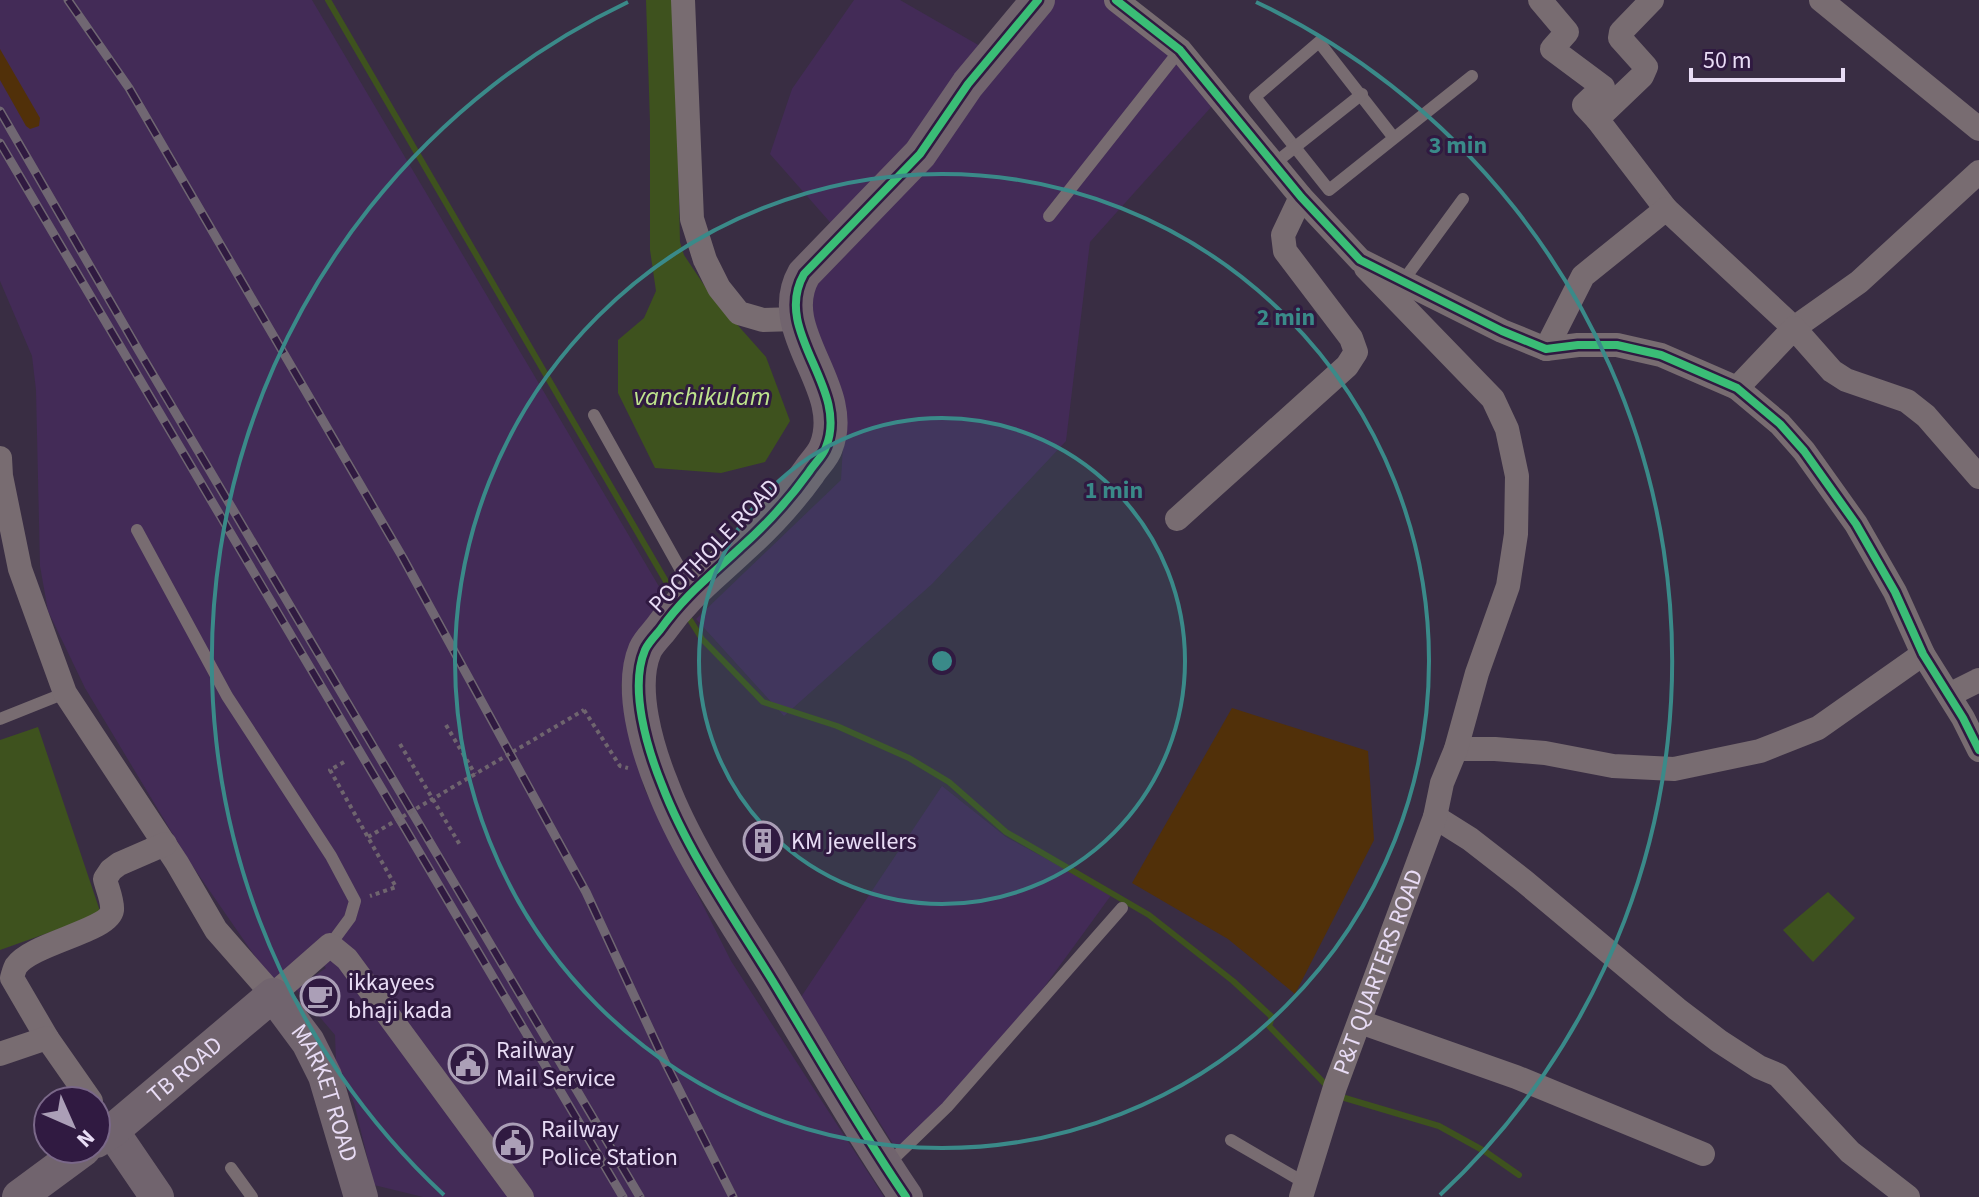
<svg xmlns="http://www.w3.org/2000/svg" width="1979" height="1197" font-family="'Source Sans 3',sans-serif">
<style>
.built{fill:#432b57}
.green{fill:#513009}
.water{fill:#3e521e}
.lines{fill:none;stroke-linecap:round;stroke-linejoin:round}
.stream{stroke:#3e521e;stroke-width:6}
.path{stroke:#6f656e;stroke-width:4;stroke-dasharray:4 4;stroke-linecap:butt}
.lane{stroke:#786c71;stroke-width:12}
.street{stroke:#786c71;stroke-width:24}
.secondary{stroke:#71646e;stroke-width:34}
.rail-casing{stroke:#706772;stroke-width:9}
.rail{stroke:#301a41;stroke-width:6;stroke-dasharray:18;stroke-linecap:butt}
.path-bridge{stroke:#6f656e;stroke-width:4;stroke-dasharray:4 4;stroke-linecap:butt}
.cycleway-casing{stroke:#301a41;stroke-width:13}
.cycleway{stroke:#3abd76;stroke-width:8}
.ring{fill:none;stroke:#3a8a89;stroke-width:4}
.labels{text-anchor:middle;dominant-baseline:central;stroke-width:6;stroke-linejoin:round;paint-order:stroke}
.street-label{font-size:24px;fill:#e8dcf5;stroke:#301a41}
.poi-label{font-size:24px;fill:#e8dcf5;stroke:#301a41;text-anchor:start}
.water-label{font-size:26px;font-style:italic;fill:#bee48d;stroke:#301a41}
.centre{fill:#3a8a89;stroke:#301a41;stroke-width:4}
.ring-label{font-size:24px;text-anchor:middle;font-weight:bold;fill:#3a8a89;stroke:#301a41;stroke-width:6;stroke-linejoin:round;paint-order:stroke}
</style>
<rect width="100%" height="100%" fill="#392d43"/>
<g class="built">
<path d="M 0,0 L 312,0 L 667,600 L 629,650 L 621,687 L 644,788 L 731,961 L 884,1197 L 423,1197 L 374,1185 L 354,1103 L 336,1062 L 335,1035 L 296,989 L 326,968 L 309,949 L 272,981 L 189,861 L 85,688 L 48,611 L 40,566 L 36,390 L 32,356 L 0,281 Z"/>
<path d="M 854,0 L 900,0 L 980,46 L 916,144 L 836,229 L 770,154 L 792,89 Z"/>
<path d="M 1045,0 L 1113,0 L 1172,49 L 1213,105 L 1090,242 L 1066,441 L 932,584 L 784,716 L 696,619 L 841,480 L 844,428 L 808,303 L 815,286 Z"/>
<path d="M 942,786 L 1006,837 L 1112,894 L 1007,1038 L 898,1152 L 801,997 Z"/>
</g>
<g class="green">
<path d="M 0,49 L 40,118 L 39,126 L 30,129 L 26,126 L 0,80 Z"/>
<path d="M 1232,708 L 1368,751 L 1374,840 L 1295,994 L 1228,939 L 1132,883 Z"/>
</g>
<g class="water">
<path d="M 646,0 L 674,0 L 680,242 L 684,255 L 710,294 L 766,357 L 790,421 L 765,462 L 721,473 L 655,468 L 618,393 L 618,340 L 644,318 L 656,291 L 650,250 L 650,122 Z"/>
<path d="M 38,727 L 101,914 L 0,950 L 0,740 Z"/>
<path d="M 1828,892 L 1855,918 L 1813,962 L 1783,930 Z"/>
</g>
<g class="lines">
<g class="stream">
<path d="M 328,0 L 674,595"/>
<path d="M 687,615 L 702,639 L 763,702 L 837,726 L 909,758 L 949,782 L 1006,832 L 1149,915 L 1233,981 L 1272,1017 L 1269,1026 L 1327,1086"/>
<path d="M 1338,1096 L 1439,1126 L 1486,1152 L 1519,1175"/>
</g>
<g class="path">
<path d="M 584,710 L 620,766 L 628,768"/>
<path d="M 446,725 L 475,774"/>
<path d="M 400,744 L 460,845"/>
<path d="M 344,762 L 330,770 L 396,887 L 370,896"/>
</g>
<g class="lane">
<path d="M 1394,138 L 1319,42 L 1255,97 L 1329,190 L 1472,76"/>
<path d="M 1275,163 L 1362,94"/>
<path d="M 1049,216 L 1180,50"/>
<path d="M 1403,281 L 1463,199"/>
<path d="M 594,415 L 692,590"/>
<path d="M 137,530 L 227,696 L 331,856 L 355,901 L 350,918 L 330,945"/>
<path d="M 0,719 L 65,693"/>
<path d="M 1231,1140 L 1305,1183"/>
<path d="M 886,1166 L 947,1107 L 1122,908"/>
<path d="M 231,1168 L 252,1197"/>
</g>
<g class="street">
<path d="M 683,0 L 692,219 L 705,260 L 719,288 L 739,313 L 763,320 L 796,319"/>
<path d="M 1116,0 L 1180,50 L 1301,197 L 1360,260 L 1502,331 L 1546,349 L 1578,345 L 1617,345 L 1661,355 L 1737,388 L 1780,424 L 1804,451 L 1856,524 L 1895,592 L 1923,654 L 1963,718 L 1979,750"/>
<path d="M 1540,0 L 1567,32 L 1552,49 L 1603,87 L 1584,105 L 1597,119"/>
<path d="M 1652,0 L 1621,32 L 1620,38 L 1646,67 L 1642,76 L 1597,119 L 1666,209"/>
<path d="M 1821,0 L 1979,129"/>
<path d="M 1546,349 L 1583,276 L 1666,209 L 1794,328 L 1859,282 L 1979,172"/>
<path d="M 1737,388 L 1794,328 L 1832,371 L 1846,380 L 1907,401 L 1926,416 L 1979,477"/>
<path d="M 0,458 L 1,476 L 20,569 L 65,693 L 177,863 L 216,930 L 273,995 L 330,945 L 347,959 L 522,1197"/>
<path d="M 1177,519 L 1347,366 L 1356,352 L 1351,338 L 1285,251 L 1283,235 L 1301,197"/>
<path d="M 1949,695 L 1979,680"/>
<path d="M 1456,749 L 1495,749 L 1545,753 L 1613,766 L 1674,769 L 1760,751 L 1818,728 L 1923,654"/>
<path d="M 1435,817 L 1470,839 L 1524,881 L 1677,1009 L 1719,1041 L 1759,1067 L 1778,1075 L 1850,1152 L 1908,1197"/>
<path d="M 1360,1022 L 1516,1077 L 1703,1154"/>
<path d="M 47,1038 L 12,978 C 13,974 14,970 16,966 C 32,943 109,931 112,910 C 113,901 107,888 105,879 L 111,870 L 119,864 L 165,844"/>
<path d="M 0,1054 L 47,1038 L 91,1101"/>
<path id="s1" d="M 1301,1197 L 1335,1087 L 1435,817 L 1442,783 L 1456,749 L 1477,673 L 1508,586 L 1516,534 L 1517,476 L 1507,429 L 1493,399 L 1366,268"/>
</g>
<g class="secondary">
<path d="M 112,1131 L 157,1197"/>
<path id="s2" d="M 96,1141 L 112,1131 L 273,995 L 308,1042 L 325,1076 L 361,1197"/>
<path d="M 19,1197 L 84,1149"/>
<path d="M 906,1197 C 858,1127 816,1052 772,980 C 735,920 687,851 662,785 C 647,748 629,688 645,650 C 648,643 655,636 660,630 C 685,595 709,577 740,548 C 766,525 789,500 809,472 C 814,464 823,456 826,447 C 850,387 771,332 804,274 L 920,154 L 968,84 L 1038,0"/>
</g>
<g class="rail-casing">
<g id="rail">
<path d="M 68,0 L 129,88 L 403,558 L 586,892 L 664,1060 L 733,1197"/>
<path d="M 0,111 L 139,351 L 640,1197"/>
<path d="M 0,143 L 623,1197"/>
</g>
</g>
<use href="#rail" class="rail"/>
<path class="path-bridge" d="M 368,837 L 584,710"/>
<g class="cycleway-casing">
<g id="cycleway">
<path d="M 1116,0 L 1180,50 L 1301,197 L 1360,260 L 1502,331 L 1546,349 L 1578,345 L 1617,345 L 1661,355 L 1737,388 L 1780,424 L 1804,451 L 1856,524 L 1895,592 L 1923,654 L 1963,718 L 1979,750"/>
<path d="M 906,1197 C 858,1127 816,1052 772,980 C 735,920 687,851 662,785 C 647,748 629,688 645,650 C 648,643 655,636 660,630 C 685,595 709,577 740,548 C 766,525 789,500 809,472 C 814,464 823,456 826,447 C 850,387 771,332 804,274 L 920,154 L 968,84 L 1038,0"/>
</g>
</g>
<use href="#cycleway" class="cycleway"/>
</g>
<circle cx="942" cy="661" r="243" fill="#3a8a89" fill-opacity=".12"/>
<g class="ring">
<circle cx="942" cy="661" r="243"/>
<circle cx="942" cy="661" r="487"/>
<path d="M444 1195A730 730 0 0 1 628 2M1256 2A730 730 0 0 1 1440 1195"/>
</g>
<defs>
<g id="building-ring" transform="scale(2)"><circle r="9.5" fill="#301a41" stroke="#ab9fb7" stroke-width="1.5"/><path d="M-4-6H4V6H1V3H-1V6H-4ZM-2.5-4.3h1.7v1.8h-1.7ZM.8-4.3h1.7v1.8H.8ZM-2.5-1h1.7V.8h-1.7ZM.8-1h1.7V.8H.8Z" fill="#ab9fb7"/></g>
<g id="cafe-ring" transform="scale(2)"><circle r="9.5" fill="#301a41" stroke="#ab9fb7" stroke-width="1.5"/><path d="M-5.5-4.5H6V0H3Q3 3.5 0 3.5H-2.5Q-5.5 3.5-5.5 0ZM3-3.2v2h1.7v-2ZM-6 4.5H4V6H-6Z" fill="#ab9fb7"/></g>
<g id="civic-ring" transform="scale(2)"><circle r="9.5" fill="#301a41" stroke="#ab9fb7" stroke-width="1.5"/><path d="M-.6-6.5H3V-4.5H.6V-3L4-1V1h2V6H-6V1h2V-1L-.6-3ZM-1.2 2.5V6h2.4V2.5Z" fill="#ab9fb7"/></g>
</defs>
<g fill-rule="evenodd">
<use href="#building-ring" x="763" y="841"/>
<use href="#cafe-ring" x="320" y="996"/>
<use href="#civic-ring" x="468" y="1064"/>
<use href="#civic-ring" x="513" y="1143"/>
</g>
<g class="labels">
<g class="street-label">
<text transform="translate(714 546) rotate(-46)">POOTHOLE ROAD</text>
<text stroke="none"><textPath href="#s1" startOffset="238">P&amp;T QUARTERS ROAD</textPath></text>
<text stroke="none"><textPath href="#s2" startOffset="114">TB ROAD</textPath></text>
<text stroke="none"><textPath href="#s2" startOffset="342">MARKET ROAD</textPath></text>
</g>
<g class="poi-label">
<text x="791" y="841">KM jewellers</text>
<text x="348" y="982">ikkayees<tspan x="348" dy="28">bhaji kada</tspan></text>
<text x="496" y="1050">Railway<tspan x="496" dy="28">Mail Service</tspan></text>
<text x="541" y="1129">Railway<tspan x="541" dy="28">Police Station</tspan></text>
</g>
<g class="water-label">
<text x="702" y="396">vanchikulam</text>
</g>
</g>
<circle cx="942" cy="661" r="12" class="centre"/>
<g class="ring-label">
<text x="1458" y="153">3 min</text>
<text x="1286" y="325">2 min</text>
<text x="1114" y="498">1 min</text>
</g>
<g transform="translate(72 1125) rotate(135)"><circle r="38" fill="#301a41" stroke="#7a6889" stroke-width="2"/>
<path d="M0-6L14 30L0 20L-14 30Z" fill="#ab9fb7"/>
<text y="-12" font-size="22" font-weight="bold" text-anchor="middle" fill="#e8dcf5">N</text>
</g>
<path d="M1691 68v12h152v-12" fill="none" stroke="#e8dcf5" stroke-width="4"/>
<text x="1703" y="68" font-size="24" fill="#e8dcf5" stroke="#301a41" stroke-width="6" paint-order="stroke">50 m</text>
</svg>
